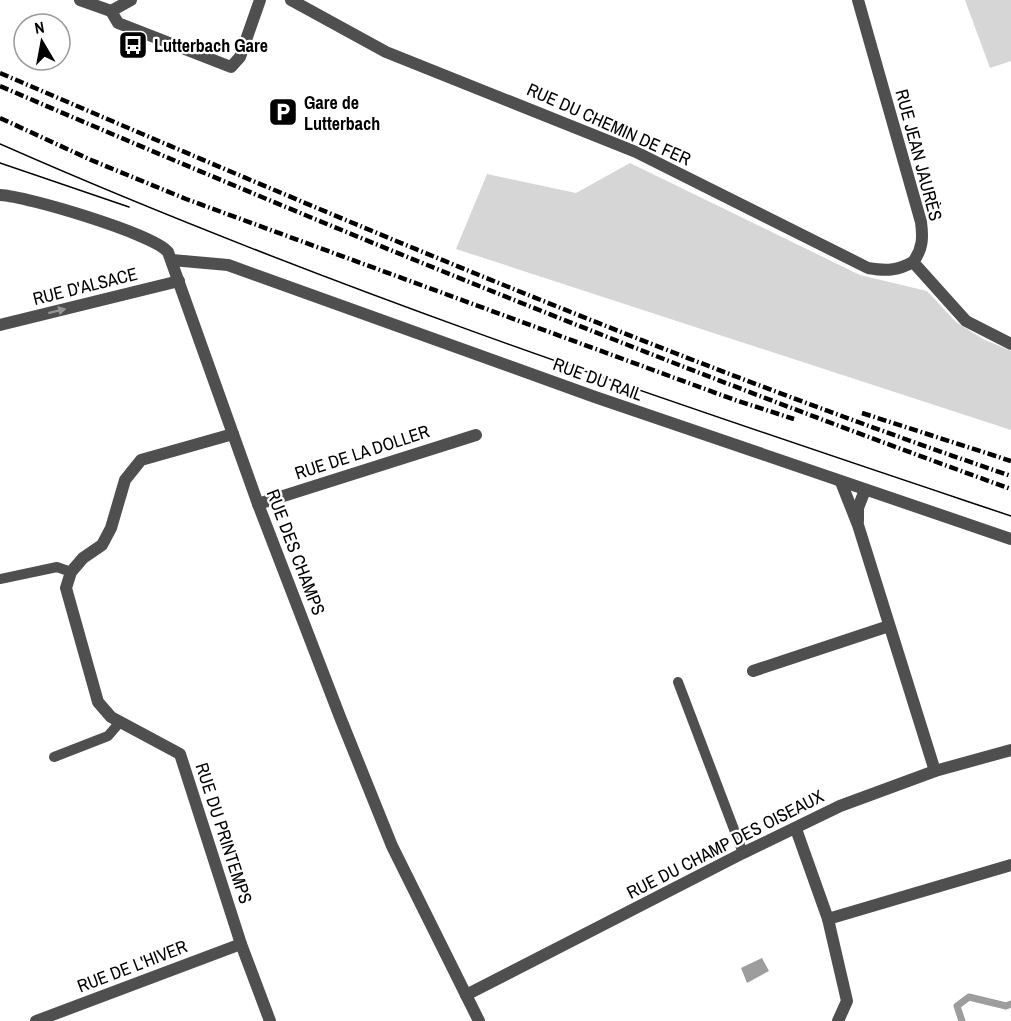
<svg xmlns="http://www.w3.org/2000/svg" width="1011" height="1021" font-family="'Archivo Narrow',sans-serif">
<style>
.green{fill:#d6d6d6}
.water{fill:#9d9d9d}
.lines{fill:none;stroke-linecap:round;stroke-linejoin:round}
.stream{stroke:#9d9d9d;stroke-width:7}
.service{stroke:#4f4f4f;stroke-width:10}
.minor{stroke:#4f4f4f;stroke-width:12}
.tram{stroke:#000;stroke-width:1.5}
.rail{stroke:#000;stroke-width:4.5;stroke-dasharray:9 3 1.5 3;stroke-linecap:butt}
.oneway{fill:#959595}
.labels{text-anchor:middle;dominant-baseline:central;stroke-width:4.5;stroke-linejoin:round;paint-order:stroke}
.poi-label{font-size:18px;font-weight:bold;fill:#000;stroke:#fff;text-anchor:start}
.street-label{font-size:18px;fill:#000;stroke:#fff}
</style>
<rect width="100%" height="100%" fill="#fff"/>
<g class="green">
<path d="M 965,0 L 1011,0 L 1011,61 L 990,68 Z"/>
<path d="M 630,163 L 860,275 L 927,291 L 956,322 L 983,339 L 1011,351 L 1011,430 L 456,249 L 487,174 L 576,193 Z"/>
</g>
<path class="water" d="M 762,958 L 769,971 L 747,983 L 741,968 Z"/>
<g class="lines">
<path class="stream" d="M 962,1021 L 957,1006 L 969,997 L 1006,1006 L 1011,1004"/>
<g class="service">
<path d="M 0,579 L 57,567 L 71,572"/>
<path d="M 678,682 L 743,853"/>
<path d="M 54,757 L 108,736 L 120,722"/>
</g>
<g class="minor">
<path d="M 80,0 L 111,11 L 118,23 L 231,67 L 240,57 L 260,0"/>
<path d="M 291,0 L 386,52 L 636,152 L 868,268 C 886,271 897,271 913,262"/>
<path d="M 858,0 L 921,222 C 923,237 923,249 913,262 L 966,321 L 1011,344"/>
<path d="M 111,11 L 131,0"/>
<path d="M 0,195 C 26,196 154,234 168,252 L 258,504 L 340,717 L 392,846 L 479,1021"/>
<path d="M 172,260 L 228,265 L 595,397 L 1011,539"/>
<path d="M 0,325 L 179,281"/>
<path d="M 233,434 L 141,460 L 125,480 L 111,528 L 102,545 L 83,558 L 71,572 L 66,588 L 98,702 L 111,717 L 180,754 L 241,944 L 270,1021"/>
<path d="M 841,482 L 858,525 L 935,771"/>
<path d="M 258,504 L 476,435"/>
<path d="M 858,521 L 858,508 L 865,490"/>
<path d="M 753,671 L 889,626"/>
<path d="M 796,829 L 828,919 L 847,1001 L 838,1021"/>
<path d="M 828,919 L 1011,865"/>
<path d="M 466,995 L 743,853 L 840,806 L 935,771 L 1011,750"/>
<path d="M 36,1021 L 241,944"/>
</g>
<g class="tram">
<path d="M 0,144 C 329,289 671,402 1011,516"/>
<path d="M 0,163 L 129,207"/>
</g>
<g class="rail">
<path d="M 0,73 C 333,216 668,359 1011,476"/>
<path d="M 0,86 C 334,230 669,366 1011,489"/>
<path d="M 0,118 L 91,160 L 186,199 L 735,400 L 794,419"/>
<path d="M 862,413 L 1011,461"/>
</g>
</g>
<defs><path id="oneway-solid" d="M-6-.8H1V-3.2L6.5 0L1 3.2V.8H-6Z" transform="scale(1.5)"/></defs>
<use class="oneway" href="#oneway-solid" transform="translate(57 311) rotate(-14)"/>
<defs>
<g id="bus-square" transform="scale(1.5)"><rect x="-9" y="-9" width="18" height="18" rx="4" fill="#000" stroke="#fff"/><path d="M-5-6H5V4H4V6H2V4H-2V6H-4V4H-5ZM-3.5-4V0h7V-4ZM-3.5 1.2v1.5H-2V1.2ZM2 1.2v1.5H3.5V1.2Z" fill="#fff"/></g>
<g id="parking-square" transform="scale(1.5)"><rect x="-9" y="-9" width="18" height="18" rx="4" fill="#000" stroke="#fff"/><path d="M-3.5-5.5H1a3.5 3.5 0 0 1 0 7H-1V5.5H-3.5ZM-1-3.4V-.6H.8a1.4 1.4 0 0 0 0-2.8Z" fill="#fff"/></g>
</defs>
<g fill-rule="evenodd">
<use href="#bus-square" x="133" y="45"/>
<use href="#parking-square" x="283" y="112"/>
</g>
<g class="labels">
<g class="poi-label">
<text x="154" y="45">Lutterbach Gare</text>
<text x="304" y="102">Gare de<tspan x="304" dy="21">Lutterbach</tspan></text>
</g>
<g class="street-label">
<text transform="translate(609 124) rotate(24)">RUE DU CHEMIN DE FER</text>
<text transform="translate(919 155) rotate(75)">RUE JEAN JAURÈS</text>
<text transform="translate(85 286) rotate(-14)">RUE D'ALSACE</text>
<text transform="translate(598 379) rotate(20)">RUE DU RAIL</text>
<text transform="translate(362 452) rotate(-18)">RUE DE LA DOLLER</text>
<text transform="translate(296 552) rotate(69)">RUE DES CHAMPS</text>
<text transform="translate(224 833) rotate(72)">RUE DU PRINTEMPS</text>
<text transform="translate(725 844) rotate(-27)">RUE DU CHAMP DES OISEAUX</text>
<text transform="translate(132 966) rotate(-21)">RUE DE L'HIVER</text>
</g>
</g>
<g transform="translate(42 42) rotate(350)"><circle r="28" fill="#ffffff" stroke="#999999" stroke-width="1.5"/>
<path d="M0-4.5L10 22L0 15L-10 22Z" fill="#000000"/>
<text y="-9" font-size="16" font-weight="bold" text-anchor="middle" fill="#000000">N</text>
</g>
</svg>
